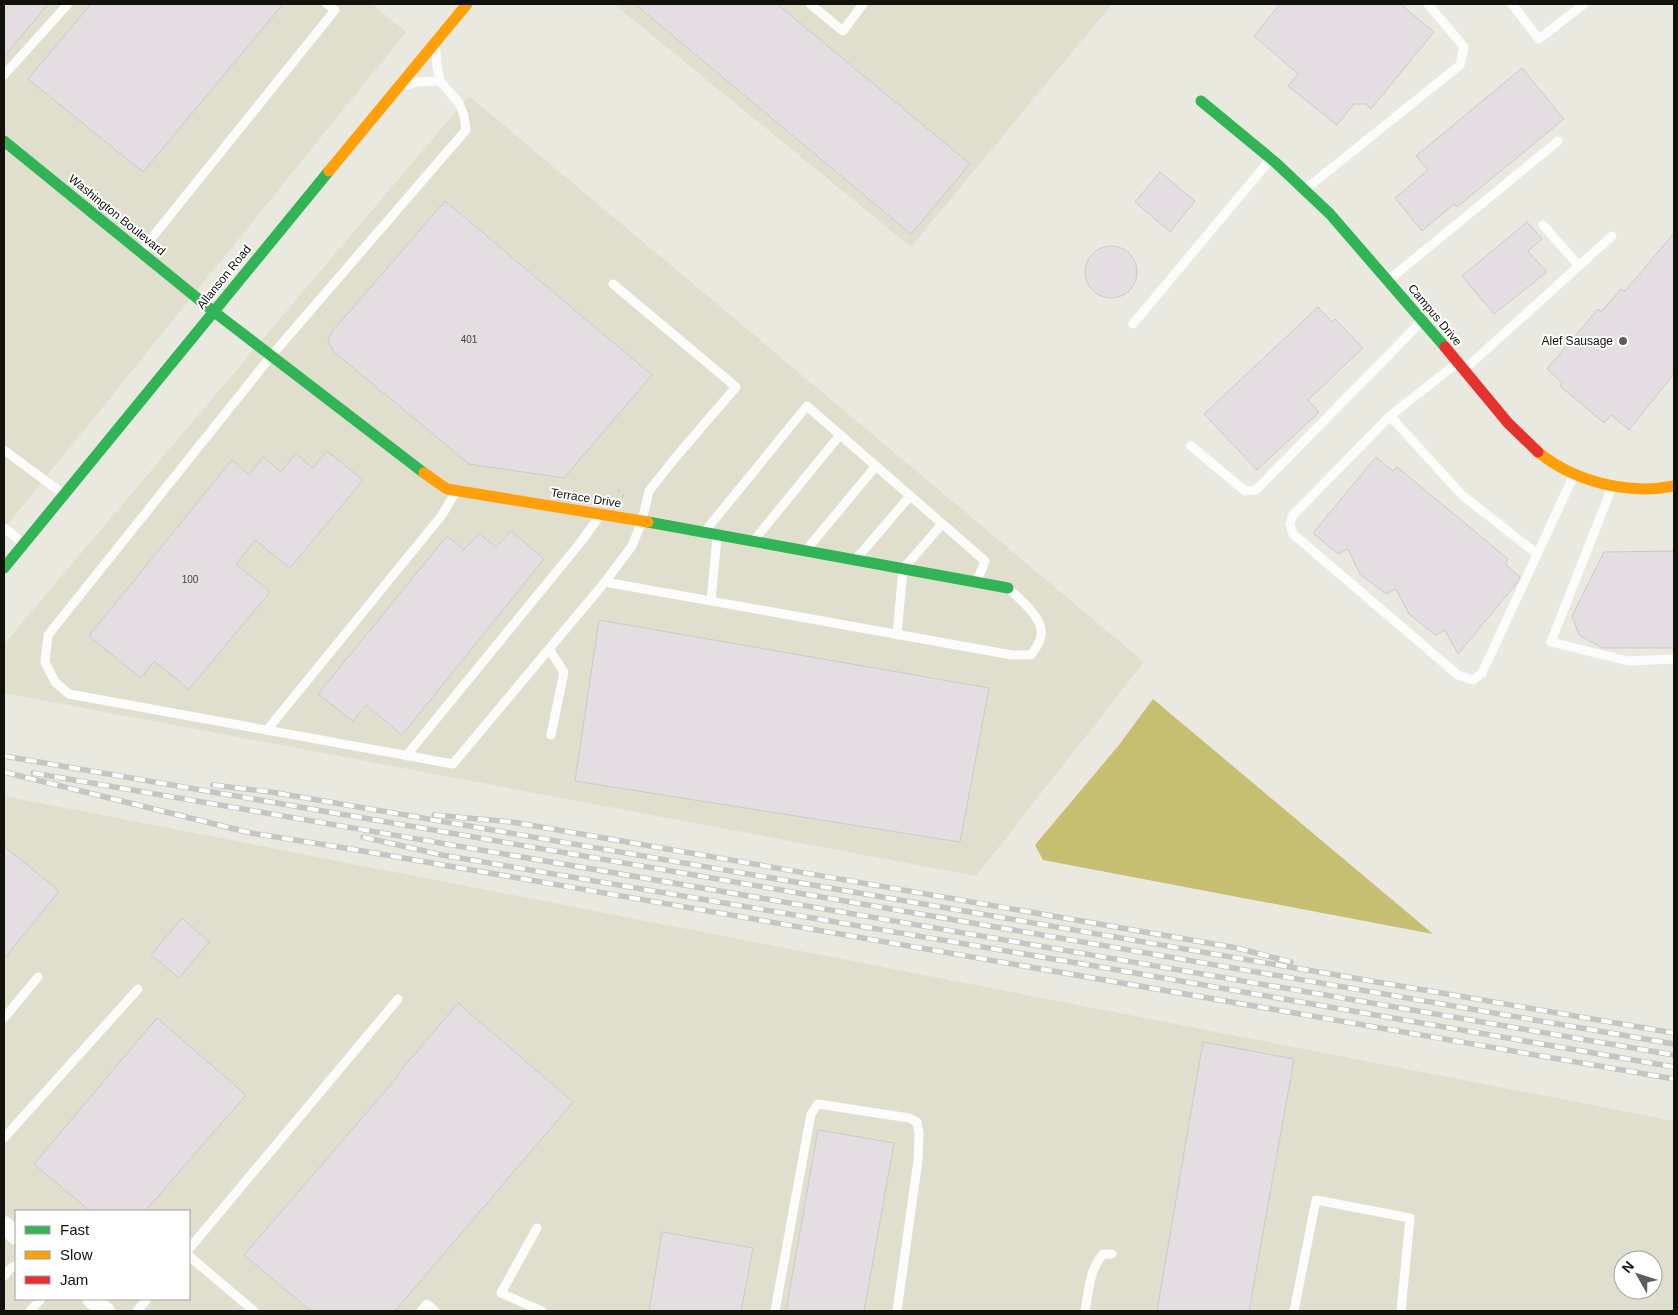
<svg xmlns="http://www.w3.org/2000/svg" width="1678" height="1315" font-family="Helvetica,sans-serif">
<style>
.built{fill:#e0decd;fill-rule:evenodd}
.water{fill:#c6be70}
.building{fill:#e4dde2;stroke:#cbc9c7}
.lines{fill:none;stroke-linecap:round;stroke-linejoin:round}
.path{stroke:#cfcfcc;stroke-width:3;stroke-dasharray:2.5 4;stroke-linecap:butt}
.lane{stroke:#fcfcfa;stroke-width:9}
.street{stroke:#fcfcfa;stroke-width:18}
.fast{stroke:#30b455;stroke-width:11}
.slow{stroke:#ff9f0a;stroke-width:11}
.jam{stroke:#e5322d;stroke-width:11}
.rail-casing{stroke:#c5c5c2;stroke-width:5.5}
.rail{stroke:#fff;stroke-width:4;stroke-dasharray:11;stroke-linecap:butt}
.poi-dot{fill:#5e5d56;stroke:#fff;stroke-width:2}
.labels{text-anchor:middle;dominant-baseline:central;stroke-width:4;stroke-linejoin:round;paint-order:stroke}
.number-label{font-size:10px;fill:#464542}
.street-label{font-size:12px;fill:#12120c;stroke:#fff}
.poi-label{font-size:12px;fill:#12120c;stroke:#fff;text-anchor:end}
</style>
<rect width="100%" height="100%" fill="#eae9df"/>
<g class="built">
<path d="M 4,4 L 372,4 L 406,32 L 4,529 Z"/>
<path d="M 614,4 L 1112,4 L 911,247 Z"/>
<path d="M 469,96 L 1144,662 L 976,876 L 4,693 L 4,644 Z"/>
<path d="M 4,796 L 1674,1121 L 1674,1311 L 4,1311 ZM 16,1211 L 189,1211 L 189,1299 L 16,1299 ZM 1623,1260 L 1653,1260 L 1653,1290 L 1623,1290 Z"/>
</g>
<path class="water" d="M 1153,699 L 1433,934 L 1043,860 L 1035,845 L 1119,745 Z"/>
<g class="building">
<path d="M 4,4 L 48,4 L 4,57 Z"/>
<path d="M 91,4 L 283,4 L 143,172 L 28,79 Z"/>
<path d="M 635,4 L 777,4 L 970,164 L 911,234 Z"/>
<path d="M 1280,4 L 1400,4 L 1434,32 L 1371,109 L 1366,104 L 1354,104 L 1337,125 L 1288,86 L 1298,74 L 1254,36 Z"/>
<path d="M 1522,68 L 1564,119 L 1457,207 L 1454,204 L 1422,231 L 1395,198 L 1428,170 L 1416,156 Z"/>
<path d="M 1160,172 L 1195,201 L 1170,232 L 1135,202 Z"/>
<path d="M 445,201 L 652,375 L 564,478 L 469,464 L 333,351 L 328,341 L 332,332 Z"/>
<path d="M 1527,222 L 1542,239 L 1528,251 L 1547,272 L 1494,314 L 1462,276 Z"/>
<path d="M 1674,233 L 1674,374 L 1629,430 L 1611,415 L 1604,423 L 1560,386 L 1562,383 L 1547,369 L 1598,309 L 1601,312 L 1621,289 L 1625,291 Z"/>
<circle cx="1111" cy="272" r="26"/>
<path d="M 1318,307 L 1332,322 L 1335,319 L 1363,348 L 1308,400 L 1319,412 L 1257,470 L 1204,414 Z"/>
<path d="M 327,451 L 363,480 L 290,568 L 255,540 L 236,564 L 270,592 L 189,689 L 154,661 L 141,678 L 89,636 L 232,460 L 249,475 L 263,457 L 281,472 L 295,454 L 313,468 Z"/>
<path d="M 1376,457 L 1393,471 L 1397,467 L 1460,519 L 1508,559 L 1505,564 L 1520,577 L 1517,583 L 1458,654 L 1445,630 L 1435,635 L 1409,614 L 1396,589 L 1386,594 L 1360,574 L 1348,549 L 1338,554 L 1313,533 Z"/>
<path d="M 511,531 L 544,559 L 402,735 L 366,705 L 353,721 L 318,694 L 447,536 L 464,550 L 479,534 L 496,547 Z"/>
<path d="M 1674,551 L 1674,648 L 1602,648 L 1579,635 L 1572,616 L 1604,552 Z"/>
<path d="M 599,620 L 989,688 L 960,842 L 575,781 Z"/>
<path d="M 4,846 L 59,891 L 4,959 Z"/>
<path d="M 182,918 L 209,942 L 179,978 L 151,955 Z"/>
<path d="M 458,1003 L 573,1102 L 395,1311 L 311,1311 L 244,1255 L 399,1075 L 398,1074 Z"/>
<path d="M 157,1018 L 246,1095 L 145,1211 L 90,1211 L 34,1164 Z"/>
<path d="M 1203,1042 L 1294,1059 L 1249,1311 L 1157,1311 Z"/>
<path d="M 818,1130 L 894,1143 L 864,1311 L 786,1311 Z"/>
<path d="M 662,1232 L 753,1248 L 741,1311 L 649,1311 Z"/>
</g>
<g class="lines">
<path class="path" d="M 618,490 L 624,497"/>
<g class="lane">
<path d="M 810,4 L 843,31 L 863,4"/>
<path d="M 1512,4 L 1539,39 L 1584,4"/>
<path d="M 436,51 L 437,67 L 440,81 L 459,103 L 464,116 L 466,130 L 272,355 L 48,635 L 45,662 L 55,682 L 69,694 L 453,764 L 605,582"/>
<path d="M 4,75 L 68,4"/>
<path d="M 408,85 L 415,82 L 440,81"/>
<path d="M 1307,188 L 1460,65 L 1464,47 L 1428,4"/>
<path d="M 1543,225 L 1579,266"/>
<path d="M 142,250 L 335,10 L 327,4"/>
<path d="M 1390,279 L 1558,141"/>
<path d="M 613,284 L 736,387 L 675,458 L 649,491 L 642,521 L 632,546 L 605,582 L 1012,655 L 1031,655 C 1036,648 1043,639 1041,629 C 1039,615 1019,598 1009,589"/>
<path d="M 1133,324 L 1269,161"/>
<path d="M 1457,363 L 1390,416 L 1293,515 L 1290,524 L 1293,534 L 1458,675 L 1473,680 L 1482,673 L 1574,475"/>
<path d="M 1466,368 L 1612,236"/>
<path d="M 1390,416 L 1462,495 L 1537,554"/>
<path d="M 1191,446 L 1245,491 L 1256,490 L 1421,322"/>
<path d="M 4,450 L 62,493"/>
<path d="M 1612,487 L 1551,642 L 1628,661 L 1674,659"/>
<path d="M 4,528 L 23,543"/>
<path d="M 706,530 L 807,406 L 985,561 L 977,581"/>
<path d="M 755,539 L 840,435"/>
<path d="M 807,549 L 876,466"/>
<path d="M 857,558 L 910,496"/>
<path d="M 711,601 L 717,537"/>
<path d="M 897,635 L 903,569 L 942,524"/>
<path d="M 549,649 L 564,672 L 551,735"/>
<path d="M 267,730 L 442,515 L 455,493"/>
<path d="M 406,756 L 580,543 L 599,517"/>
<path d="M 4,1018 L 38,977"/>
<path d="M 4,1138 L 138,989"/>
<path d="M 537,1228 L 501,1293 L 542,1311"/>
<path d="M 189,1249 L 398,999"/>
<path d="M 189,1256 L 254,1311"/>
<path d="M 4,1276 L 10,1269 L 16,1265"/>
<path d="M 30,1311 L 41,1299"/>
<path d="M 137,1311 L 147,1299"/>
<path d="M 421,1311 L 427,1304 L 435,1311"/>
<path d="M 775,1311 L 806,1141 L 811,1114 L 818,1104 L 909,1118 L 917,1122 L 919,1133 L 918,1160 L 897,1311"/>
<path d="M 1085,1311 C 1089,1291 1089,1270 1103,1254 L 1112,1254"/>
<path d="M 1294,1311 L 1316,1200 L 1410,1218 L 1401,1311"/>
</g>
<g class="street">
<path d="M 4,1225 L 16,1236"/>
<path d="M 91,1299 L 106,1311"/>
</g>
<g class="fast">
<path d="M 1201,101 L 1276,163 L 1330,214 L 1445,347"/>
<path d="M 4,141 L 213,311 L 424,473"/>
<path d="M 648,522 L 1008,588"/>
<path d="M 4,568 L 329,171"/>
</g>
<g class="slow">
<path d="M 329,171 L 467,4"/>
<path d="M 1538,452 C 1575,482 1628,495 1674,486"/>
<path d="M 424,473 L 447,489 L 648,522"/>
</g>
<path class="jam" d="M 1445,347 L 1508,423 L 1538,452"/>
<g class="rail-casing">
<g id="rail">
<path d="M 4,756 L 1674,1044"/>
<path d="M 4,772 L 251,833 L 351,849 L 1674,1079"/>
<path d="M 33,773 L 1674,1055"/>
<path d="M 213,785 L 271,792 L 1674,1033"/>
<path d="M 434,815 L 512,822 L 1237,948 L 1291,962"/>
<path d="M 363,837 L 442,855 L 1083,964 L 1674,1067"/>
</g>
</g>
<use href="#rail" class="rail"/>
</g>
<circle class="poi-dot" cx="1623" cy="341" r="5"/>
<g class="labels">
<g class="number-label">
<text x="469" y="339">401</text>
<text x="190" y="579">100</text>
</g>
<g class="street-label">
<text transform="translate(117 215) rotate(39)">Washington Boulevard</text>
<text transform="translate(224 277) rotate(-51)">Allanson Road</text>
<text transform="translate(1435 315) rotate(50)">Campus Drive</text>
<text transform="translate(586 498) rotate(9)">Terrace Drive</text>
</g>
<g class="poi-label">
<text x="1613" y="341">Alef Sausage</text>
</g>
</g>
<rect width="1678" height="1315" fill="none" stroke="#12120c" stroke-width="10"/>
<rect x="15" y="1210" width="175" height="90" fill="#ffffff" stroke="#a0a09e"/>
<rect x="25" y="1226" width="25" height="8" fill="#30b455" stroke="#a0a09e"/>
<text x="60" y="1235" font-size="15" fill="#12120c">Fast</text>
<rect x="25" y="1251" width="25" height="8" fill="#ff9f0a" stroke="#a0a09e"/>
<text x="60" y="1260" font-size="15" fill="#12120c">Slow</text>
<rect x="25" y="1276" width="25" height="8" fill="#e5322d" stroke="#a0a09e"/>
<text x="60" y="1285" font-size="15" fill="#12120c">Jam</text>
<g transform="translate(1638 1275) rotate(309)"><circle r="24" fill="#ffffff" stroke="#a0a09e"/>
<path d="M0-4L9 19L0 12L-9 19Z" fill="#5e5d56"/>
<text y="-8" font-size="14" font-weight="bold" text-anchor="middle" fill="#12120c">N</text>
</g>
</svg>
